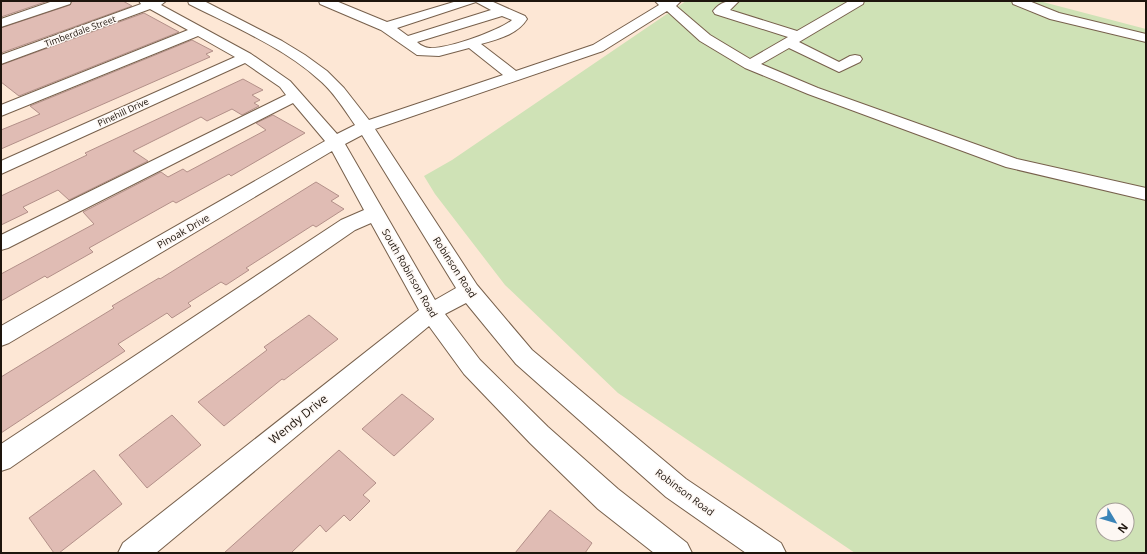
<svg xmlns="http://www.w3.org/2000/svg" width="1147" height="554" font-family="'Open Sans',sans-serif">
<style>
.green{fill:#cfe2b6;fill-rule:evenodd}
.building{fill:#e0bcb4;stroke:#b39089}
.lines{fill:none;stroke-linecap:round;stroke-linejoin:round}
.minor-casing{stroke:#77604c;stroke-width:2}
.minor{fill:#fff;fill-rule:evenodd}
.labels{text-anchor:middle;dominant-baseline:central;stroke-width:3;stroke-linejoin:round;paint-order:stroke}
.far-street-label{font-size:9px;fill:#1e150d;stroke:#fdf7f3}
.street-label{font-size:10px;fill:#1e150d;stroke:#fdf7f3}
.near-street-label{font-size:12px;fill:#1e150d;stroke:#fdf7f3}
</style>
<rect width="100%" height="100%" fill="#fde7d5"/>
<path class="green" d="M 686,1 L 1039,1 L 1146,29 L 1146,553 L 855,553 L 618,393 L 505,285 L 435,194 L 424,176 L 452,160 ZM 1103,510 L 1127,510 L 1127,534 L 1103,534 Z"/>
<g class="building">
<path d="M 1,1 L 48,1 L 1,17 Z"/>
<path d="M 72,1 L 123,1 L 132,6 L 1,53 L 1,28 L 70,5 Z"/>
<path d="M 144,13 L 179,32 L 19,96 L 1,82 L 1,65 Z"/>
<path d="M 192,40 L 213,51 L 206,54 L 210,57 L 1,149 L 1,130 L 40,114 L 30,106 Z"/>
<path d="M 243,79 L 263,90 L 252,95 L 260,100 L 254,103 L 259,106 L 242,115 L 232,109 L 207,121 L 201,117 L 133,151 L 148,161 L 69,200 L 58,190 L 23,207 L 28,212 L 1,225 L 1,196 L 87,155 L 85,153 Z"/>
<path d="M 273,115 L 305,133 L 231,176 L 229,174 L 176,203 L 173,201 L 89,248 L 93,252 L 47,278 L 45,276 L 1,301 L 1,274 L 94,224 L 83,212 L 161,172 L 168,177 L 183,169 L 187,172 L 266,130 L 256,123 Z"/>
<path d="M 316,182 L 339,196 L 331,201 L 344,209 L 316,227 L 313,225 L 246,268 L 249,270 L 226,285 L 221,282 L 188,303 L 191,306 L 172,318 L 167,313 L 118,344 L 125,351 L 1,433 L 1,377 L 114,308 L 112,306 L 159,278 L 160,279 Z"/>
<path d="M 309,315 L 338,339 L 284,380 L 282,379 L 224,426 L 198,402 L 267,350 L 264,347 Z"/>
<path d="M 402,394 L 434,419 L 394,456 L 362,429 Z"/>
<path d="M 172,415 L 201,445 L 147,488 L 119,455 Z"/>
<path d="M 339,450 L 376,483 L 363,495 L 370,501 L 350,521 L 344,515 L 326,532 L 320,525 L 291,553 L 224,553 Z"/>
<path d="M 94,470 L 122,504 L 59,553 L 54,553 L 29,518 Z"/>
<path d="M 550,510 L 592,543 L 585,553 L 515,553 Z"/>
</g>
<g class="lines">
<g class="minor-casing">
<g id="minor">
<path d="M 53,1 L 71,1 L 70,4 L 1,27 L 1,19 Z"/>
<path d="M 139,1 L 166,1 L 161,5 L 251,54 L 290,81 L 337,134 L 355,125 C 344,109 333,91 317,78 C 283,47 230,25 189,4 L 188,1 L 204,1 L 282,41 L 305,55 L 327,71 L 344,88 L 369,120 L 503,75 L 469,48 L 439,56 L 417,55 L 381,30 L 320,4 L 319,1 L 336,1 L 387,22 L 457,1 L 491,1 L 525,16 L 527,19 C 517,35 498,39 481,44 L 516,71 L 593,45 L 659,5 L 655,1 L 681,1 L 676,6 L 710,35 L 750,59 L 788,37 L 715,14 L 713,11 C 721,1 728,1 739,1 L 730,10 L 797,31 L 849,1 L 864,1 L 863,4 L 799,42 L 839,62 L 850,56 L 855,55 L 860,56 L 862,59 L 860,62 L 839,72 L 789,48 L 761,64 L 818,88 L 1017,159 L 1146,188 L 1146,200 L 1006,167 L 808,94 L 745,68 L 700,41 L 667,11 L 603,51 L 375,129 L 477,285 L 532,350 L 686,479 L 781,543 L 786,553 L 746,553 L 666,497 L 516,364 L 466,303 L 445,314 L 480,360 L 548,427 L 618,489 L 687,543 L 692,553 L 654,553 L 598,509 L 530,443 L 464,374 L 429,326 L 156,553 L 118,553 L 123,543 L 419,310 L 371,223 L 355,230 L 10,468 L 1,471 L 1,444 L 341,220 L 364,210 L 332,151 L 9,343 L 1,346 L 1,326 L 325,141 L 293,103 L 8,248 L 1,250 L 1,235 L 286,95 L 280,87 L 245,63 L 1,174 L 1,161 L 235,57 L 198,36 L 1,116 L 1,105 L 188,30 L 150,9 L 1,64 L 1,55 L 141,4 ZM 476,2 L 491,10 L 408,36 L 397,28 ZM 502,16 L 512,20 C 501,30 439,53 425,47 C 422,46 419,44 417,42 ZM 362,135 L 456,288 L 435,300 L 345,144 Z"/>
<path d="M 1012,1 L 1029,1 L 1059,13 L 1146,34 L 1146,42 L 1050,19 L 1013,4 Z"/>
</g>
</g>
<use href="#minor" class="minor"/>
</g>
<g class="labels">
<g class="far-street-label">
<text transform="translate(80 31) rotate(-20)">Timberdale Street</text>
<text transform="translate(123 112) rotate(-25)">Pinehill Drive</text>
</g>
<g class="street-label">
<text transform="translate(183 231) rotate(-30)">Pinoak Drive</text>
<text transform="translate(455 267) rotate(57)">Robinson Road</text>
<text transform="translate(410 273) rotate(60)">South Robinson Road</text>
<text transform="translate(685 492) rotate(37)">Robinson Road</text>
</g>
<g class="near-street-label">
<text transform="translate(298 419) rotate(-39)">Wendy Drive</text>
</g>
</g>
<rect width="1147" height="554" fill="none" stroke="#1e150d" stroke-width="4"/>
<g transform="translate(1115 522) rotate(128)"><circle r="19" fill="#fdf7f3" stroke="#a49d97"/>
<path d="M0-3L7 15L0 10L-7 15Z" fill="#3b84b8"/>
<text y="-6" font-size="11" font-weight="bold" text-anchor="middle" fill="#1e150d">N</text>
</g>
</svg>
